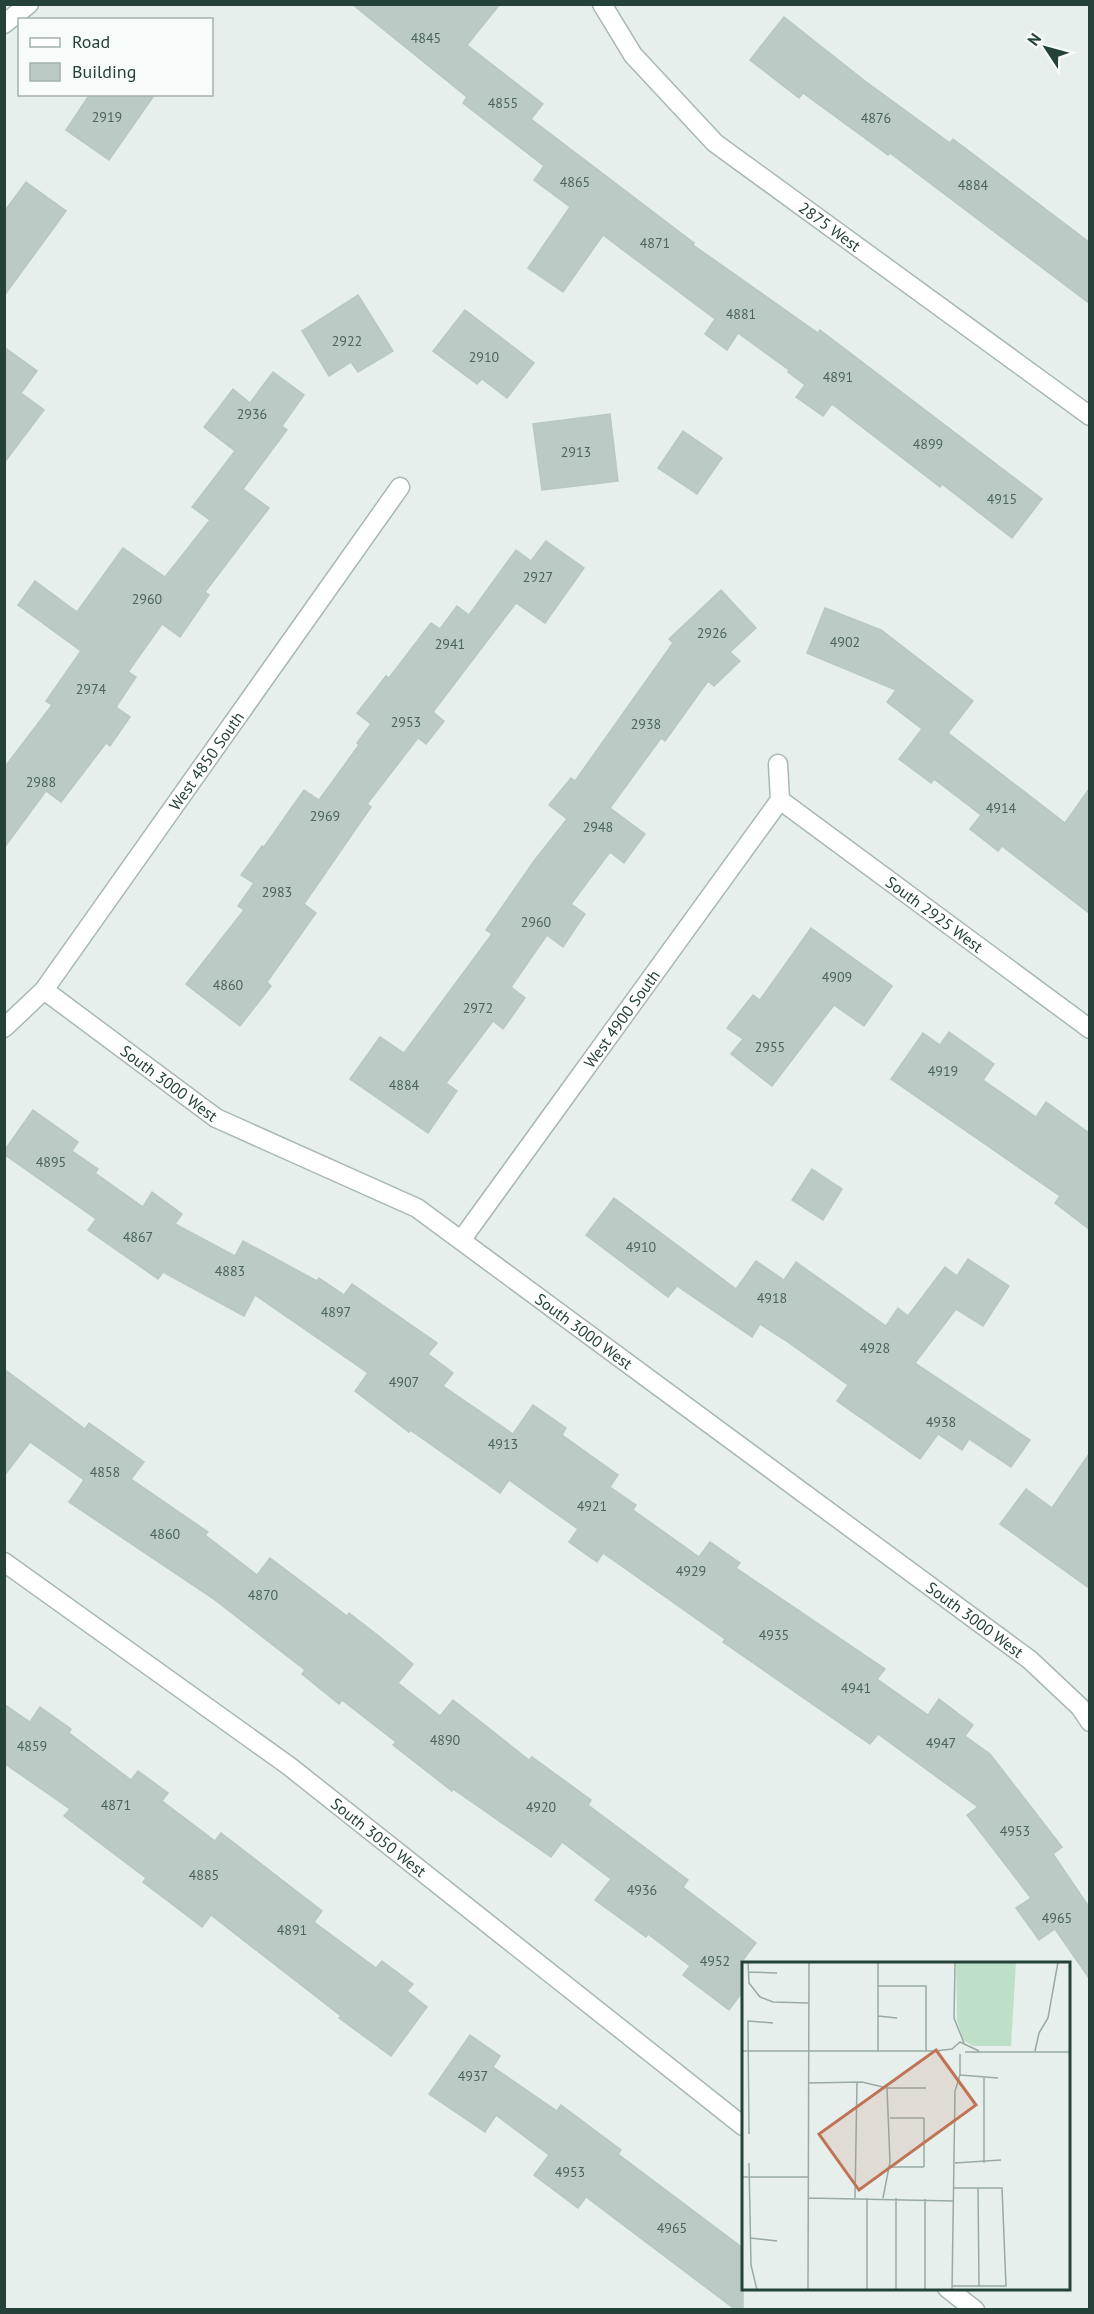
<svg xmlns="http://www.w3.org/2000/svg" width="1094" height="2314" font-family="'PT Sans',sans-serif">
<style>
.building{fill:#bbcac4;stroke:#b8c9c2;stroke-width:1.5}
.lines{fill:none;stroke-linecap:round;stroke-linejoin:round}
.minor-casing{stroke:#a8b8b2;stroke-width:21}
.secondary-casing{stroke:#a4bbb3;stroke-width:21}
.minor{stroke:#fff;stroke-width:18}
.secondary{stroke:#fff;stroke-width:18}
.labels{text-anchor:middle;dominant-baseline:central;stroke-width:5;stroke-linejoin:round;paint-order:stroke}
.number-label{font-size:14px;fill:#4a645c}
.street-label{font-size:16px;fill:#24423a;stroke:#f7fbf9}
.inset-road{fill:none;stroke:#98aaa4;stroke-width:1.5}
.view{fill:#c07456;fill-opacity:0.15;stroke:#c07456;stroke-width:3}
.inset-edge{fill:none;stroke:#24423a;stroke-width:3}
</style>
<rect width="100%" height="100%" fill="#e6efeb"/>
<g class="building">
<path d="M 352,4 L 500,4 L 467,45 L 543,104 L 531,119 L 694,243 L 693,245 L 818,333 L 820,330 L 1042,499 L 1012,538 L 942,484 L 940,487 L 832,404 L 823,416 L 796,397 L 805,385 L 788,372 L 789,370 L 738,333 L 727,350 L 705,334 L 715,319 L 603,235 L 563,292 L 528,268 L 570,207 L 534,180 L 544,166 L 463,103 L 467,97 Z"/>
<path d="M 784,17 L 865,81 L 950,143 L 953,139 L 1089,242 L 1089,303 L 890,153 L 888,155 L 803,93 L 799,98 L 750,60 Z"/>
<path d="M 90,94 L 155,94 L 109,160 L 66,130 Z"/>
<path d="M 26,182 L 66,211 L 4,296 L 4,212 Z"/>
<path d="M 358,295 L 393,351 L 358,372 L 351,362 L 329,376 L 302,331 Z"/>
<path d="M 465,310 L 534,363 L 507,398 L 482,379 L 477,384 L 433,351 Z"/>
<path d="M 4,347 L 37,371 L 21,393 L 44,410 L 4,463 Z"/>
<path d="M 273,372 L 304,395 L 282,426 L 287,430 L 243,489 L 269,508 L 205,592 L 209,595 L 180,637 L 162,624 L 128,672 L 136,677 L 116,707 L 130,717 L 110,746 L 106,743 L 61,802 L 46,791 L 4,848 L 4,768 L 52,705 L 46,701 L 81,651 L 18,605 L 35,581 L 77,612 L 123,548 L 165,577 L 210,520 L 192,507 L 235,451 L 204,427 L 233,389 L 250,403 Z"/>
<path d="M 610,414 L 618,481 L 542,490 L 533,424 Z"/>
<path d="M 683,431 L 722,458 L 697,494 L 658,468 Z"/>
<path d="M 546,541 L 584,568 L 545,623 L 516,603 L 433,712 L 444,721 L 426,744 L 418,738 L 367,804 L 371,807 L 304,904 L 316,913 L 267,982 L 271,986 L 240,1026 L 186,984 L 244,910 L 238,906 L 254,883 L 241,875 L 262,846 L 264,847 L 304,790 L 319,800 L 359,745 L 357,743 L 371,724 L 357,713 L 386,676 L 389,678 L 431,623 L 440,629 L 457,606 L 469,615 L 516,550 L 531,561 Z"/>
<path d="M 721,590 L 756,628 L 730,652 L 740,661 L 714,686 L 708,681 L 665,741 L 661,738 L 610,808 L 645,834 L 624,863 L 610,852 L 571,904 L 585,914 L 563,947 L 547,935 L 511,987 L 525,998 L 503,1029 L 493,1021 L 446,1083 L 457,1091 L 428,1133 L 350,1079 L 380,1037 L 404,1053 L 492,934 L 486,930 L 534,861 L 567,819 L 549,805 L 571,778 L 575,781 L 673,643 L 669,639 Z"/>
<path d="M 825,608 L 881,630 L 973,701 L 948,733 L 1065,823 L 1089,789 L 1089,913 L 1002,846 L 998,851 L 970,829 L 981,815 L 934,779 L 931,783 L 899,759 L 922,729 L 887,702 L 896,690 L 807,653 Z"/>
<path d="M 811,928 L 892,986 L 864,1026 L 834,1005 L 772,1086 L 731,1054 L 743,1039 L 727,1028 L 753,995 L 760,1000 Z"/>
<path d="M 949,1032 L 994,1064 L 983,1080 L 1036,1117 L 1046,1102 L 1089,1133 L 1089,1229 L 1055,1203 L 1060,1196 L 891,1079 L 923,1033 L 940,1045 Z"/>
<path d="M 33,1110 L 78,1142 L 72,1151 L 98,1169 L 95,1173 L 143,1207 L 152,1192 L 182,1214 L 175,1224 L 235,1256 L 243,1241 L 317,1281 L 319,1278 L 344,1295 L 352,1284 L 437,1343 L 428,1354 L 453,1373 L 443,1386 L 513,1434 L 533,1405 L 566,1428 L 562,1435 L 618,1475 L 610,1487 L 636,1505 L 633,1510 L 699,1557 L 710,1542 L 740,1563 L 736,1568 L 885,1669 L 877,1679 L 928,1715 L 939,1699 L 973,1725 L 965,1736 L 990,1754 L 1062,1847 L 1053,1854 L 1089,1907 L 1089,1978 L 1055,1929 L 1039,1940 L 1016,1908 L 1031,1898 L 967,1815 L 978,1807 L 878,1734 L 870,1744 L 723,1642 L 725,1639 L 603,1553 L 597,1562 L 569,1542 L 578,1529 L 509,1480 L 500,1493 L 410,1430 L 409,1432 L 355,1391 L 368,1373 L 255,1295 L 244,1316 L 163,1272 L 158,1279 L 88,1230 L 96,1219 L 4,1154 L 4,1151 Z"/>
<path d="M 812,1169 L 842,1189 L 823,1220 L 792,1200 Z"/>
<path d="M 614,1198 L 736,1289 L 756,1261 L 784,1280 L 796,1262 L 886,1326 L 898,1308 L 908,1316 L 945,1267 L 957,1276 L 968,1259 L 1009,1286 L 983,1326 L 956,1309 L 915,1363 L 1030,1440 L 1011,1467 L 969,1439 L 962,1450 L 938,1434 L 920,1459 L 837,1401 L 848,1385 L 785,1340 L 760,1324 L 752,1337 L 677,1286 L 668,1297 L 586,1235 Z"/>
<path d="M 4,1369 L 85,1429 L 89,1423 L 144,1462 L 131,1479 L 208,1532 L 205,1535 L 257,1575 L 270,1558 L 347,1616 L 349,1613 L 380,1637 L 413,1664 L 398,1683 L 440,1716 L 453,1700 L 529,1760 L 532,1757 L 591,1800 L 588,1805 L 688,1880 L 683,1887 L 756,1943 L 743,1960 L 743,1991 L 729,2010 L 683,1975 L 690,1966 L 648,1934 L 646,1937 L 595,1900 L 611,1879 L 562,1842 L 551,1857 L 453,1789 L 452,1791 L 393,1745 L 396,1742 L 342,1700 L 339,1704 L 302,1674 L 305,1670 L 215,1600 L 69,1502 L 84,1480 L 30,1442 L 4,1476 Z"/>
<path d="M 1089,1454 L 1089,1588 L 1000,1524 L 1026,1489 L 1052,1508 Z"/>
<path d="M 4,1704 L 30,1722 L 40,1707 L 71,1729 L 69,1733 L 131,1780 L 138,1771 L 168,1793 L 162,1801 L 215,1841 L 221,1833 L 322,1911 L 314,1922 L 376,1968 L 382,1961 L 413,1984 L 407,1991 L 427,2007 L 391,2056 L 339,2018 L 341,2016 L 211,1915 L 202,1927 L 143,1882 L 146,1878 L 64,1816 L 70,1809 L 4,1763 Z"/>
<path d="M 470,2035 L 500,2056 L 493,2067 L 557,2111 L 561,2105 L 621,2150 L 618,2154 L 743,2248 L 743,2310 L 736,2310 L 586,2197 L 578,2208 L 534,2175 L 549,2155 L 496,2115 L 485,2132 L 429,2094 Z"/>
</g>
<g class="lines">
<g class="minor-casing">
<g id="minor">
<path id="s1" d="M 602,4 L 633,55 L 715,143 L 1090,416"/>
<path d="M 778,764 L 780,800"/>
<path id="s2" d="M 780,800 L 1090,1029"/>
<path id="s3" d="M 44,990 L 216,1118 L 417,1208 L 1030,1660 L 1080,1707 L 1090,1722"/>
<path id="s4" d="M 4,1028 L 44,990 L 400,487"/>
<path id="s5" d="M 462,1239 L 780,800"/>
<path id="s6" d="M 4,1562 L 289,1766 L 743,2126"/>
<path d="M 947,2288 L 975,2310"/>
</g>
</g>
<g class="secondary-casing">
<path id="secondary" d="M 4,24 L 29,4"/>
</g>
<use href="#minor" class="minor"/>
<use href="#secondary" class="secondary"/>
</g>
<g class="labels">
<g class="number-label">
<text x="426" y="38">4845</text>
<text x="503" y="103">4855</text>
<text x="107" y="117">2919</text>
<text x="876" y="118">4876</text>
<text x="575" y="182">4865</text>
<text x="973" y="185">4884</text>
<text x="655" y="243">4871</text>
<text x="741" y="314">4881</text>
<text x="347" y="341">2922</text>
<text x="484" y="357">2910</text>
<text x="838" y="377">4891</text>
<text x="252" y="414">2936</text>
<text x="928" y="444">4899</text>
<text x="576" y="452">2913</text>
<text x="1002" y="499">4915</text>
<text x="538" y="577">2927</text>
<text x="147" y="599">2960</text>
<text x="712" y="633">2926</text>
<text x="845" y="642">4902</text>
<text x="450" y="644">2941</text>
<text x="91" y="689">2974</text>
<text x="406" y="722">2953</text>
<text x="646" y="724">2938</text>
<text x="41" y="782">2988</text>
<text x="1001" y="808">4914</text>
<text x="325" y="816">2969</text>
<text x="598" y="827">2948</text>
<text x="277" y="892">2983</text>
<text x="536" y="922">2960</text>
<text x="837" y="977">4909</text>
<text x="228" y="985">4860</text>
<text x="478" y="1008">2972</text>
<text x="770" y="1047">2955</text>
<text x="943" y="1071">4919</text>
<text x="404" y="1085">4884</text>
<text x="51" y="1162">4895</text>
<text x="138" y="1237">4867</text>
<text x="641" y="1247">4910</text>
<text x="230" y="1271">4883</text>
<text x="772" y="1298">4918</text>
<text x="336" y="1312">4897</text>
<text x="875" y="1348">4928</text>
<text x="404" y="1382">4907</text>
<text x="941" y="1422">4938</text>
<text x="503" y="1444">4913</text>
<text x="105" y="1472">4858</text>
<text x="592" y="1506">4921</text>
<text x="165" y="1534">4860</text>
<text x="691" y="1571">4929</text>
<text x="263" y="1595">4870</text>
<text x="774" y="1635">4935</text>
<text x="856" y="1688">4941</text>
<text x="445" y="1740">4890</text>
<text x="941" y="1743">4947</text>
<text x="32" y="1746">4859</text>
<text x="116" y="1805">4871</text>
<text x="541" y="1807">4920</text>
<text x="1015" y="1831">4953</text>
<text x="204" y="1875">4885</text>
<text x="642" y="1890">4936</text>
<text x="1057" y="1918">4965</text>
<text x="292" y="1930">4891</text>
<text x="715" y="1961">4952</text>
<text x="473" y="2076">4937</text>
<text x="570" y="2172">4953</text>
<text x="672" y="2228">4965</text>
</g>
<g class="street-label">
<text stroke="none"><textPath href="#s1" startOffset="322">2875 West</textPath></text>
<text stroke="none"><textPath href="#s4" startOffset="336">West 4850 South</textPath></text>
<text stroke="none"><textPath href="#s2" startOffset="192">South 2925 West</textPath></text>
<text stroke="none"><textPath href="#s5" startOffset="272">West 4900 South</textPath></text>
<text stroke="none"><textPath href="#s3" startOffset="156">South 3000 West</textPath></text>
<text stroke="none"><textPath href="#s3" startOffset="642">South 3000 West</textPath></text>
<text stroke="none"><textPath href="#s3" startOffset="1128">South 3000 West</textPath></text>
<text stroke="none"><textPath href="#s6" startOffset="465">South 3050 West</textPath></text>
</g>
</g>
<g transform="translate(742 1962)">
<rect width="328" height="328" fill="#e6efeb"/>
<path d="M 214,0 L 274,0 L 269,84 L 231,84 L 221,78 L 215,58 Z" fill="#bfe0c8"/>
<path class="inset-road" d="M 6,0 L 7,21 L 18,35 L 31,40 L 66,41M 136,0 L 136,89M 213,0 L 212,56 L 222,81M 6,10 L 35,11M 136,24 L 184,24 L 184,89M 136,54 L 155,56M 0,89 L 193,89 L 210,87 L 218,80 L 237,89M 293,89 L 297,71 L 306,56 L 316,0M 223,90 L 329,90M 218,113 L 256,116M 66,121 L 120,120 L 145,126 L 184,126M 148,156 L 182,156M 7,172 L 6,59 L 31,61M 7,201 L 9,303 L 15,328M 213,201 L 259,198M 242,201 L 242,116M 147,205 L 182,205M 182,205 L 182,156M 0,215 L 66,215M 236,226 L 237,324M 66,236 L 211,239M 113,236 L 115,120M 125,236 L 125,328M 141,236 L 148,200 L 145,126M 154,236 L 154,328M 183,237 L 183,328M 8,276 L 35,279M 210,324 L 264,324 L 260,226 L 211,226M 66,328 L 67,0M 210,328 L 213,129 L 218,113 L 218,92"/>
<path class="view" d="M 194,88 L 234,143 L 117,228 L 77,172 Z"/>
<rect width="328" height="328" class="inset-edge"/>
</g>
<rect width="1094" height="2314" fill="none" stroke="#24423a" stroke-width="12"/>
<rect x="18" y="18" width="195" height="78" fill="#f7fbf9" stroke="#a3b1ad" stroke-width="1.5"/>
<rect x="30" y="38" width="30" height="9" fill="#ffffff" stroke="#a3b1ad" stroke-width="1.5"/>
<text x="72" y="48" font-size="18" fill="#24423a">Road</text>
<rect x="30" y="63" width="30" height="18" fill="#bbcac4" stroke="#a3b1ad" stroke-width="1.5"/>
<text x="72" y="78" font-size="18" fill="#24423a">Building</text>
<g transform="translate(1046 48) rotate(306)" stroke="#f7fbf9" stroke-width="4.5" paint-order="stroke">
<path d="M0-4.5L10 22L0 15L-10 22Z" fill="#24423a"/>
<text y="-9" font-size="16" font-weight="bold" text-anchor="middle" fill="#24423a">N</text>
</g>
</svg>
